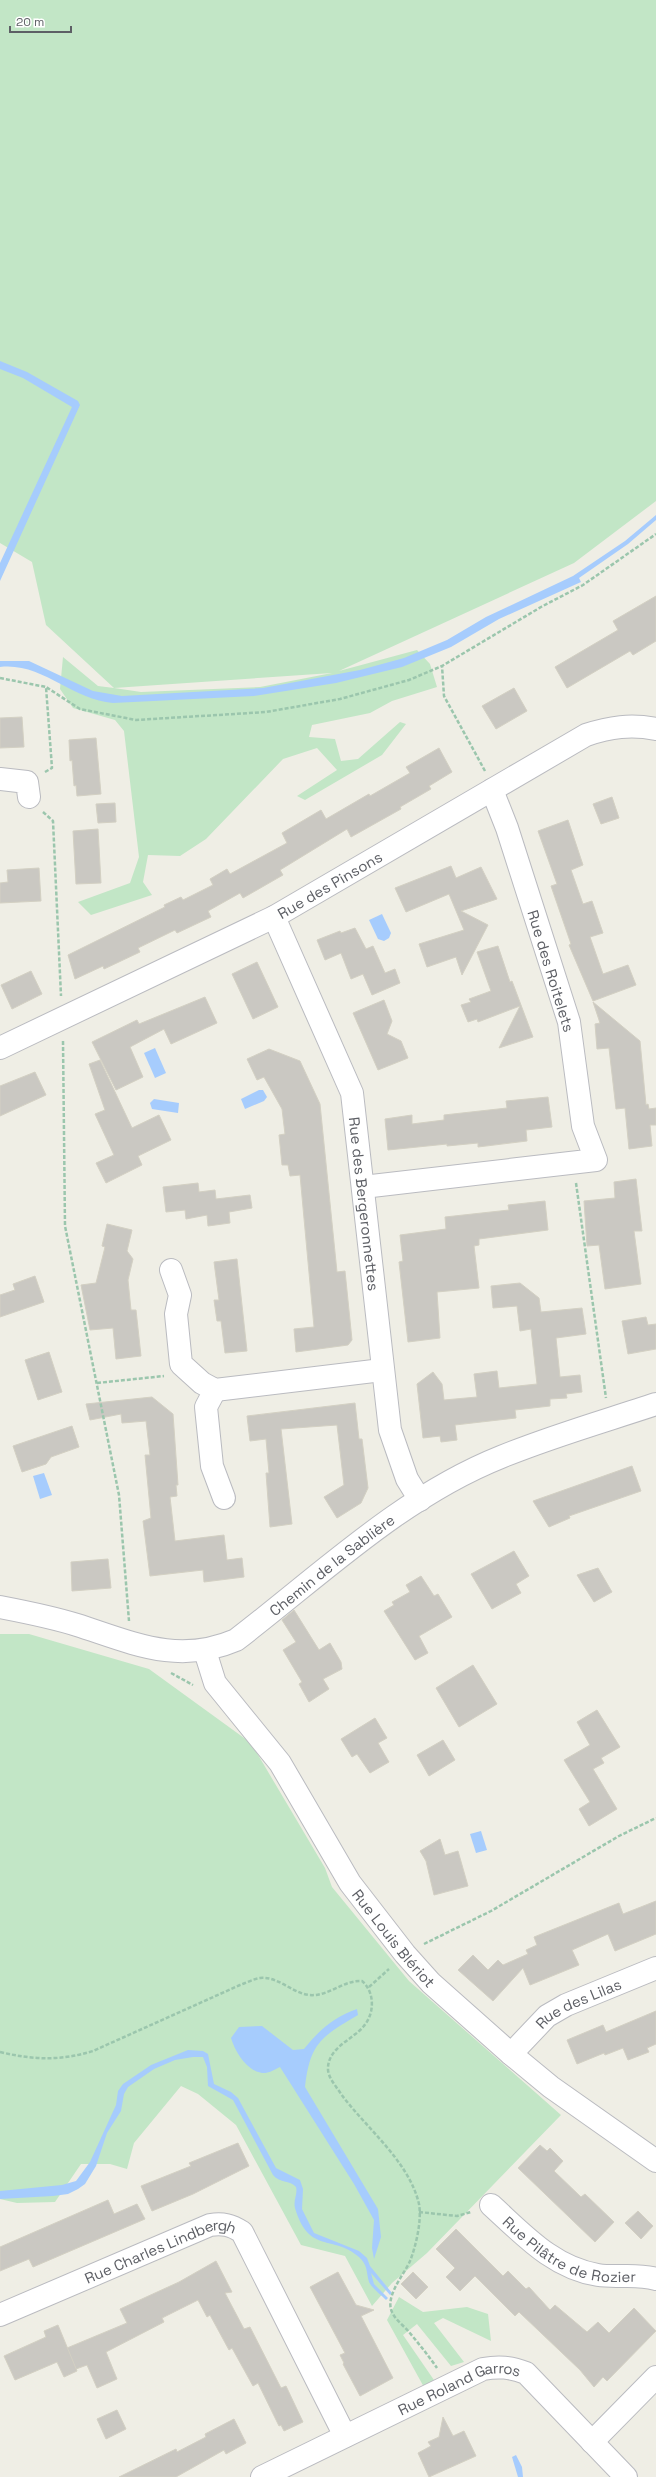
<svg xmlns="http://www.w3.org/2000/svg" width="656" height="2477" font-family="'Space Grotesk',sans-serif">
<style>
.green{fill:#c2e6c6;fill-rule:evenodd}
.water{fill:#a6ccfd}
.building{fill:#cac8c2;stroke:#d3d0c3}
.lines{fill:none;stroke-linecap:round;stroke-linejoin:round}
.minor-casing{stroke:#babbc0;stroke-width:24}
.path{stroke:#9bc6ad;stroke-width:2.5;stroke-dasharray:4 2;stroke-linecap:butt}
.minor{stroke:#fff;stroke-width:22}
.labels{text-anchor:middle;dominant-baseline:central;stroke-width:3;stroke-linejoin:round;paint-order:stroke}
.street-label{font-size:15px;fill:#5d5f65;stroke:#fff}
</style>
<rect width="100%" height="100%" fill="#efeee5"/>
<g class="green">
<path d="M 0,0 L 656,0 L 656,501 L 574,563 L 339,671 L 417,650 L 430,664 L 437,687 L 392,701 L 370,713 L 312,725 L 309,737 L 335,739 L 341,761 L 358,759 L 400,722 L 406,724 L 382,755 L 305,800 L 297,796 L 337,770 L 317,748 L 283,759 L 206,839 L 180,856 L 148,855 L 143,882 L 152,895 L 91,915 L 78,902 L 130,883 L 139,857 L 124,731 L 115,720 L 73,708 L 60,689 L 63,657 L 98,686 L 114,688 L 46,625 L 32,562 L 0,543 ZM 332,673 L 260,687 L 141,692 L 114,688 Z"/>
<path d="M 0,1634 L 29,1634 L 149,1669 L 251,1743 L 325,1868 L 332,1887 L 409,1981 L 561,2115 L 427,2253 L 392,2283 L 372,2306 L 345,2256 L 301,2245 L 236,2125 L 198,2094 L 181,2086 L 134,2143 L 127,2169 L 110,2164 L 81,2164 L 55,2202 L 17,2203 L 0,2199 Z"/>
<path d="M 399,2297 L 423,2312 L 467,2307 L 488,2314 L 491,2341 L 443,2318 L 434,2323 L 464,2362 L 451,2366 L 417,2324 L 403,2335 L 436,2383 L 425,2389 L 387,2320 Z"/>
</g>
<g class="water">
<path d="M 0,361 L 27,372 L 78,401 L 80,405 L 0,581 L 0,563 L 72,407 L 23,378 L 0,369 Z"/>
<path d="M 656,515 L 656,520 L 628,544 L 579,578 L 581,582 L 499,619 L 451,647 L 402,667 L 336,683 L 254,696 L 113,703 C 72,700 42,662 0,667 L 0,661 L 29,661 L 93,691 L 122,696 L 263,688 L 360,670 L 404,658 L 447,640 L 486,617 L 573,576 L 625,541 Z"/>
<path d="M 382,914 L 391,933 L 389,938 L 384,941 L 378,939 L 369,920 Z"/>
<path d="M 155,1048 L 166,1073 L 155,1078 L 144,1053 Z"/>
<path d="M 259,1090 L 263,1090 L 267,1097 L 264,1101 L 245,1109 L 241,1099 Z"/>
<path d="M 154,1099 L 179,1103 L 178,1113 L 152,1109 L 150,1103 Z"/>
<path d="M 44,1473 L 52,1495 L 40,1499 L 33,1476 Z"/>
<path d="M 481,1831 L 487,1850 L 476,1853 L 470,1834 Z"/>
<path d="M 357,2009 L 358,2015 C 321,2037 310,2043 305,2087 L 378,2209 L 381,2237 L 374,2259 L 372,2248 L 374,2220 L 354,2184 L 280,2067 C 276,2069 269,2073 265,2073 C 247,2073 235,2051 231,2038 L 239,2027 L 262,2026 L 293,2050 L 304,2049 C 319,2030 334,2017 357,2009 Z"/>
<path d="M 188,2050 L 203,2051 L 208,2054 L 214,2084 L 231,2092 L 238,2098 L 276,2168 L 300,2180 L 303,2189 L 302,2209 L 314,2233 L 359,2251 L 367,2258 L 370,2266 L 392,2293 L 390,2295 L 371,2273 L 374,2284 L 388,2298 L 386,2300 C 381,2295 372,2288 369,2282 C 366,2272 368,2265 359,2257 C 333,2234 309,2255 295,2208 C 293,2200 298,2194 296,2187 C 290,2180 279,2183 273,2175 L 233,2100 L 208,2086 L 207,2067 L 203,2057 L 193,2057 L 175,2060 L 154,2069 L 128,2087 L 124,2094 L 121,2111 L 107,2133 L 96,2166 L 85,2184 L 78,2189 L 68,2194 L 53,2196 L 0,2199 L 0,2191 L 62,2185 L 76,2181 L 90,2162 L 116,2105 L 118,2091 L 123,2084 L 151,2065 Z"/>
<path d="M 516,2455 L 522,2467 L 523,2477 L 518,2477 L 512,2457 Z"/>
</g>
<g class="building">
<path d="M 656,596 L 656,641 L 633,655 L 630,651 L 567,688 L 555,667 L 618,630 L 613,621 Z"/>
<path d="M 514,688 L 527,711 L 496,729 L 482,706 Z"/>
<path d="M 22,717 L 24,747 L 0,748 L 0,718 Z"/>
<path d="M 96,738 L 101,794 L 77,796 L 76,785 L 74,786 L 72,760 L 70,761 L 69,740 Z"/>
<path d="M 439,748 L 452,772 L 429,786 L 431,789 L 400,807 L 401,809 L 351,837 L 347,829 L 280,870 L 283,875 L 243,898 L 240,893 L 208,911 L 211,917 L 177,933 L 175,930 L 138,948 L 140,952 L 104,969 L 103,966 L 75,979 L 68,955 L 165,907 L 164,905 L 181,897 L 183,900 L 213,885 L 210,879 L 227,869 L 230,874 L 287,843 L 282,833 L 321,810 L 326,819 L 369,794 L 370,796 L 410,773 L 406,767 Z"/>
<path d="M 612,797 L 619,818 L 601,824 L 593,804 Z"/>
<path d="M 115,803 L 116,822 L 98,823 L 96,804 Z"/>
<path d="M 568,820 L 583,865 L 571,870 L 583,904 L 592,901 L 603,933 L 590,937 L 603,974 L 628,965 L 636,985 L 593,1001 L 569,945 L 571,944 L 551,886 L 557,884 L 538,831 Z"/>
<path d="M 98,829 L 101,883 L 76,884 L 73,831 Z"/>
<path d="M 451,866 L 456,878 L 481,867 L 497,899 L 461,911 L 488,925 L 462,975 L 456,957 L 427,967 L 419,944 L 464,930 L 449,894 L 406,912 L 395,888 Z"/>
<path d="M 39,868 L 41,901 L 0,903 L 0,883 L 8,882 L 7,870 Z"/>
<path d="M 355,928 L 366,949 L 373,946 L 385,973 L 395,969 L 400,983 L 372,995 L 363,974 L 351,979 L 341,953 L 325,960 L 317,940 L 340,931 L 341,933 Z"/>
<path d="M 498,946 L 510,982 L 512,981 L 533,1037 L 499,1048 L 520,1006 L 478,1022 L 477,1019 L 468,1022 L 461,1005 L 471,1002 L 469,999 L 491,991 L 477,952 Z"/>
<path d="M 257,962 L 278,1007 L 253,1019 L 232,974 Z"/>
<path d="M 31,971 L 42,994 L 12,1009 L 1,985 Z"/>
<path d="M 205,997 L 217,1023 L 171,1044 L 164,1029 L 130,1047 L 143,1077 L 116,1090 L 92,1042 L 137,1020 L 139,1024 Z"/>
<path d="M 384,1000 L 392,1021 L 387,1034 L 401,1041 L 408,1058 L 378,1070 L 353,1013 Z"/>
<path d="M 593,1002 L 640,1041 L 646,1105 L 648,1104 L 649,1109 L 656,1108 L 656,1125 L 650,1125 L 652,1146 L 629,1149 L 625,1108 L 616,1109 L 609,1048 L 597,1049 L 595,1024 L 600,1023 Z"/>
<path d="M 269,1049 L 300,1061 L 320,1104 L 337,1272 L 345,1271 L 352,1340 L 348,1345 L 296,1352 L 294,1329 L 314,1327 L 300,1175 L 290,1176 L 288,1165 L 282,1165 L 279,1135 L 285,1134 L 282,1109 L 264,1077 L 257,1080 L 247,1059 Z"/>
<path d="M 100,1060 L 132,1128 L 159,1115 L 171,1140 L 138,1156 L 142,1165 L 106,1183 L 96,1163 L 114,1155 L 95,1114 L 105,1110 L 89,1064 Z"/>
<path d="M 35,1072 L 46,1095 L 0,1116 L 0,1086 Z"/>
<path d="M 548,1097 L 552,1127 L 526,1130 L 527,1141 L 478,1147 L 478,1143 L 447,1146 L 447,1144 L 388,1150 L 385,1119 L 412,1115 L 412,1124 L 444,1120 L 444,1115 L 507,1108 L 506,1101 Z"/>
<path d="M 636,1179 L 642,1231 L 634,1231 L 641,1284 L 605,1289 L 599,1245 L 587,1246 L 584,1201 L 615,1198 L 614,1182 Z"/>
<path d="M 198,1183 L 199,1192 L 215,1190 L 216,1199 L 250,1195 L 252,1208 L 229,1212 L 230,1223 L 208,1226 L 207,1215 L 186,1219 L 185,1210 L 166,1212 L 163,1187 Z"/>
<path d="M 545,1201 L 548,1230 L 479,1239 L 479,1245 L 474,1246 L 479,1288 L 437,1292 L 440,1338 L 408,1342 L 399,1262 L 403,1261 L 400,1235 L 446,1229 L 445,1217 L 509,1210 L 508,1205 Z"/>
<path d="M 107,1224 L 132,1230 L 127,1251 L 133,1259 L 128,1280 L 131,1310 L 136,1310 L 141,1356 L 116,1359 L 113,1328 L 90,1330 L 81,1285 L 96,1283 L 105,1247 L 102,1246 Z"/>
<path d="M 237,1259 L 247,1351 L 225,1353 L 221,1321 L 217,1321 L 214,1300 L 219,1300 L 214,1262 Z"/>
<path d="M 35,1276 L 44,1302 L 0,1317 L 0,1295 L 15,1290 L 13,1284 Z"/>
<path d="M 520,1283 L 539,1298 L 541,1312 L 582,1308 L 586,1334 L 556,1338 L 560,1377 L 580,1375 L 582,1392 L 566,1394 L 567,1398 L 550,1399 L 550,1406 L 515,1410 L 516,1418 L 455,1425 L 457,1440 L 441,1442 L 440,1436 L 423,1438 L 417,1384 L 433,1372 L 442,1384 L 444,1400 L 477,1397 L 474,1374 L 497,1371 L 499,1388 L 537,1384 L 531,1329 L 520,1331 L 517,1306 L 493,1308 L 491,1286 Z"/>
<path d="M 646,1317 L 648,1325 L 656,1324 L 656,1349 L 628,1354 L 622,1321 Z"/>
<path d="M 49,1352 L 62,1392 L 38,1400 L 25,1360 Z"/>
<path d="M 152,1397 L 173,1414 L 178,1485 L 176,1485 L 177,1496 L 170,1497 L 175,1541 L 224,1535 L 227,1560 L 242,1558 L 244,1577 L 204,1582 L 203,1570 L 150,1576 L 143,1521 L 151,1518 L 145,1455 L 150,1455 L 146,1421 L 122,1423 L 121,1414 L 90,1420 L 86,1404 Z"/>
<path d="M 355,1403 L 359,1439 L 362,1439 L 368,1488 L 361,1503 L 337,1518 L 324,1497 L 344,1485 L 337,1425 L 281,1429 L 292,1524 L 270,1527 L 266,1473 L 269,1473 L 266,1439 L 250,1441 L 247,1416 Z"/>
<path d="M 72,1426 L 79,1447 L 51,1457 L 46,1464 L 22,1472 L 13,1446 Z"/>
<path d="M 632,1466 L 641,1491 L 569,1516 L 570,1518 L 549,1527 L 533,1501 Z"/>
<path d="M 514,1551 L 529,1576 L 516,1584 L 521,1593 L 492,1609 L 471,1574 Z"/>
<path d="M 108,1559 L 111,1588 L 72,1591 L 71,1562 Z"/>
<path d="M 598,1568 L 612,1592 L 594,1602 L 577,1575 Z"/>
<path d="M 421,1576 L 434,1596 L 438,1594 L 452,1617 L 419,1636 L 428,1653 L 415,1660 L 384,1611 L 394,1605 L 392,1602 L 410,1592 L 406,1585 Z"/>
<path d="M 294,1610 L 319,1650 L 330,1643 L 341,1662 L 342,1669 L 323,1679 L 329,1689 L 309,1702 L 299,1684 L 302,1682 L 283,1650 L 296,1642 L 282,1620 Z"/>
<path d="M 473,1665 L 497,1704 L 459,1727 L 436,1688 Z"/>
<path d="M 597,1710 L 620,1747 L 601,1758 L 604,1763 L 593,1769 L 617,1809 L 589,1826 L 579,1809 L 590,1802 L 564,1760 L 590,1745 L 577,1722 Z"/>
<path d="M 375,1718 L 387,1738 L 378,1743 L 389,1762 L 370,1773 L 357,1754 L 352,1757 L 341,1739 Z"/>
<path d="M 443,1740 L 455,1760 L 429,1776 L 417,1755 Z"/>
<path d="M 440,1839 L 445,1855 L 458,1851 L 468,1886 L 434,1895 L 426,1861 L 420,1851 Z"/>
<path d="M 656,1901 L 656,1934 L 615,1951 L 608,1934 L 572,1950 L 579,1965 L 530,1985 L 523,1968 L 493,2001 L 458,1970 L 473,1955 L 488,1970 L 498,1960 L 503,1965 L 528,1954 L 526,1950 L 537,1945 L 534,1937 L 619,1903 L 623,1914 Z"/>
<path d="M 656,2011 L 656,2044 L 647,2048 L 649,2052 L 628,2060 L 623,2048 L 605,2055 L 604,2053 L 577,2064 L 567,2040 L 603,2025 L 606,2032 Z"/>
<path d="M 238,2143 L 249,2166 L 193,2194 L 152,2211 L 141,2186 L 191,2166 L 189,2163 Z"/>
<path d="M 540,2145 L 547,2151 L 550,2148 L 563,2161 L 554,2171 L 581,2197 L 585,2194 L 614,2222 L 595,2242 L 518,2168 Z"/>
<path d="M 108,2200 L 114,2214 L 137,2204 L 145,2219 L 33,2267 L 29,2259 L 0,2271 L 0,2247 Z"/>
<path d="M 638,2211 L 653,2226 L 641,2239 L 625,2223 Z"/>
<path d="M 456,2229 L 503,2276 L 508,2271 L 526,2289 L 529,2287 L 550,2310 L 555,2305 L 587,2332 L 598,2322 L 609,2333 L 634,2308 L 656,2331 L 607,2381 L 603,2377 L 594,2387 L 580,2370 L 519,2312 L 515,2316 L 475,2276 L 460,2291 L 446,2277 L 455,2268 L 436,2249 Z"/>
<path d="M 216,2261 L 232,2292 L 225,2293 L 244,2329 L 250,2327 L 281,2388 L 286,2386 L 303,2422 L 284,2431 L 281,2425 L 279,2426 L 258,2383 L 253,2386 L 232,2348 L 229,2350 L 210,2315 L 207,2317 L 198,2300 L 162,2318 L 164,2322 L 106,2352 L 117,2379 L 97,2388 L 87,2365 L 76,2369 L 67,2348 L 127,2323 L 120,2309 L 179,2282 Z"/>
<path d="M 338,2272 L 356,2305 L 374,2310 L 361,2316 L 393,2378 L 360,2396 L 343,2364 L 344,2363 L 340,2355 L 345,2353 L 310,2287 Z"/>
<path d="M 413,2272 L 428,2287 L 416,2299 L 401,2284 Z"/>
<path d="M 58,2325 L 77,2371 L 64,2377 L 57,2362 L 15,2380 L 4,2356 L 46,2337 L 44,2331 Z"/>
<path d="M 117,2410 L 126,2429 L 106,2439 L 97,2419 Z"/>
<path d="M 443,2417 L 453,2436 L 464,2431 L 476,2456 L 429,2477 L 418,2453 L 431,2446 L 428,2442 L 439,2437 Z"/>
<path d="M 234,2419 L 246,2443 L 226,2454 L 224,2450 L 176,2477 L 119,2477 L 176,2449 L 177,2452 L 206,2437 L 205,2434 Z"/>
</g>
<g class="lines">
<g class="minor-casing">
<g id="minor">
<path d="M 0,779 L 27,782 L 29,797"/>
<path id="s1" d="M 274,917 L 352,1093 L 390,1430 L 407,1479 L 420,1500"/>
<path id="s2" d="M 0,1048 L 274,917 L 586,735 C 610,727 631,724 656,729"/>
<path d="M 363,1187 L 596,1160 L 583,1126 L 569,1022 L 507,828 L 492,790"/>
<path d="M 171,1270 L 180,1295 L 176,1314 L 181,1364 L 202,1383 L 215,1390 L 382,1370"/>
<path d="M 215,1390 L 206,1407 L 212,1466 L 224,1498"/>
<path id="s3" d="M 0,1607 C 26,1612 52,1617 77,1625 C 133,1643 178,1665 236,1640 C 321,1575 401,1497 501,1457 C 552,1436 605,1421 656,1404"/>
<path id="s4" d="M 205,1651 L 215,1683 L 280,1763 L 350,1883 L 405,1954 L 431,1983 L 511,2054 L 551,2087 L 656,2161"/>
<path id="s5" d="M 511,2054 L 547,2016 L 566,2005 L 656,1968"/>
<path id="s6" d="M 491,2205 C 523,2234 553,2268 598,2275 C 617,2278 637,2273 656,2279"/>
<path id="s7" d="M 0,2315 L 210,2225 C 223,2223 231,2225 242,2232 L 345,2436"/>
<path d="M 592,2442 L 656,2377"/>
<path id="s8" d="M 262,2477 L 483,2369 C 499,2366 510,2367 526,2373 L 626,2477"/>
</g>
</g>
<g class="path">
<path d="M 0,678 L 46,687"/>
<path d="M 485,771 L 444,696 L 442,666 L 541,607 L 583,585 L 656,534"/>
<path d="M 45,772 L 52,768 L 46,687 L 80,709 L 136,720 L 266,712 L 340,699 L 409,680 L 442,666"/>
<path d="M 43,812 L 53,821 L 61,996"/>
<path d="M 63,1041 L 65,1226 L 119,1495 L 129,1621"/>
<path d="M 576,1183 L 606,1398"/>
<path d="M 97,1383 L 164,1376"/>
<path d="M 171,1673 L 193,1685"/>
<path d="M 424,1944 L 491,1911 L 619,1836 L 656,1818"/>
<path d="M 369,1987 L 389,1969"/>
<path d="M 0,2052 C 33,2060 61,2061 93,2051 L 240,1985 C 246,1983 253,1979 260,1978 C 278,1976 292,1993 309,1995 C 328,1997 343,1980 362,1981 C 375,1992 375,2014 363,2027 C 352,2040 327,2048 328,2070 C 329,2079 336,2086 341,2094 C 366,2128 409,2161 419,2204 C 422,2220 416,2246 410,2261 C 404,2275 383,2298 393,2314 C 396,2320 404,2326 409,2332 C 419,2344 428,2355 437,2368"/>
<path d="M 419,2212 L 457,2216 L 471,2212"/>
</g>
<use href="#minor" class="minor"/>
</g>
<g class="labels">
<g class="street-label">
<text stroke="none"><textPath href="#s2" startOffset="368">Rue des Pinsons</textPath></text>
<text transform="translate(551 971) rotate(73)">Rue des Roitelets</text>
<text stroke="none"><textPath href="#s1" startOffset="304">Rue des Bergeronnettes</textPath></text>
<text stroke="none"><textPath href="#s3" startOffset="365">Chemin de la Sablière</textPath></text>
<text stroke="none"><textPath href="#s4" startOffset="346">Rue Louis Blériot</textPath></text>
<text stroke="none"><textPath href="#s5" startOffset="86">Rue des Lilas</textPath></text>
<text stroke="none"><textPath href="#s6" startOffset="94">Rue Pilâtre de Rozier</textPath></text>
<text stroke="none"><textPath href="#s7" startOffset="174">Rue Charles Lindbergh</textPath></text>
<text stroke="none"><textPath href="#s8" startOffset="218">Rue Roland Garros</textPath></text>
</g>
</g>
<path d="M10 26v6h61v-6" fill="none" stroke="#5d5f65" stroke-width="2"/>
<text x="16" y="26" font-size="12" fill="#5d5f65" stroke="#ffffff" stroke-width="3" paint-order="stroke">20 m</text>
</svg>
